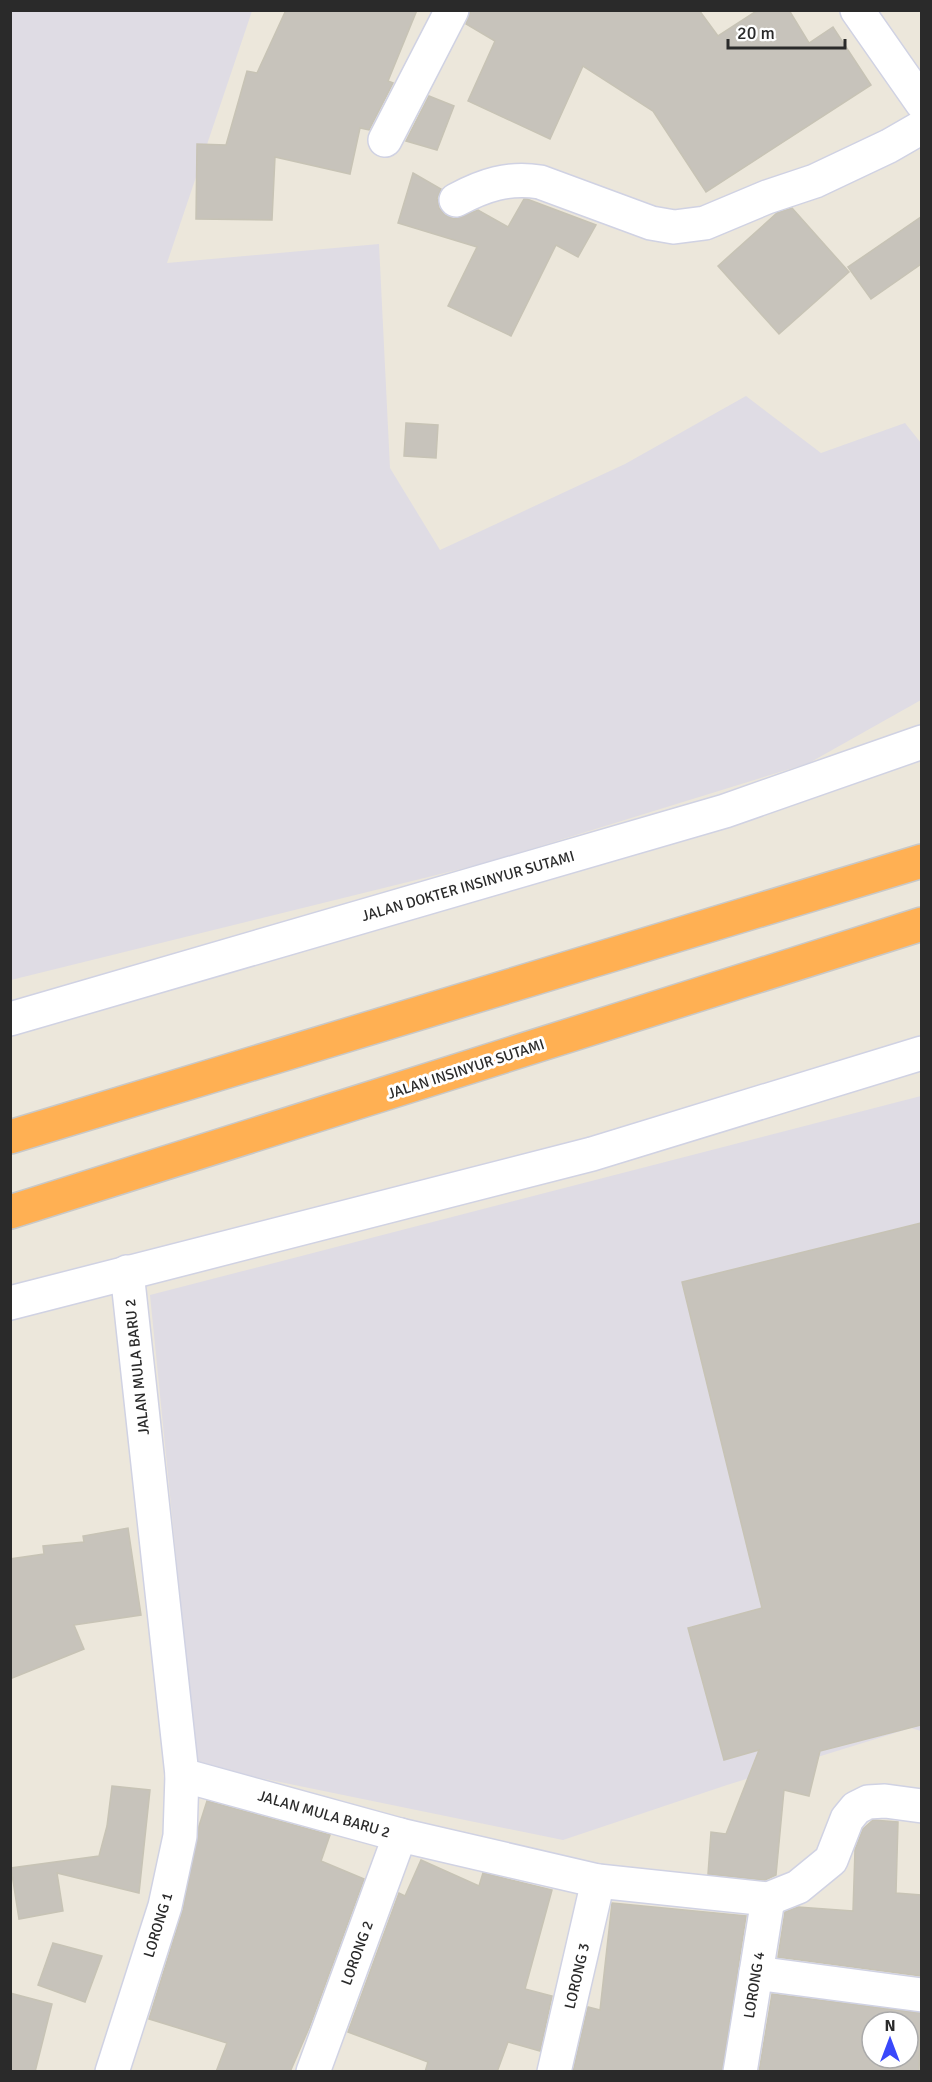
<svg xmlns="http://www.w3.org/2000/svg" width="932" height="2082" font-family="Signika,sans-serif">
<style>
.industrial{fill:#dfdce4}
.building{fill:#c7c3bb;stroke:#c7c3b5;stroke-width:1.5;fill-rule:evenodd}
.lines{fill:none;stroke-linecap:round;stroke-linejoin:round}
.minor-casing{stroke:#d0d2e3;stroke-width:36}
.highway-casing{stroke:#c8c8c8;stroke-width:36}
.minor{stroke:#fff;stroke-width:33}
.highway{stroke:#ffb053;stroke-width:33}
.labels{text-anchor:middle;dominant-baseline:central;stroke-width:6;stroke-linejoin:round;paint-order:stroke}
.street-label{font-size:15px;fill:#2a2a2a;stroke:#fff}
</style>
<rect width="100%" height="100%" fill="#ece7db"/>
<g class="industrial">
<path d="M 10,11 L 252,11 L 167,263 L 379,244 L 390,468 L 440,550 L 625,464 L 746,396 L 821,453 L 905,423 L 921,443 L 921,700 L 809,763 L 489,862 L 11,980 Z"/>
<path d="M 921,1096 L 921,1731 L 911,1728 L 727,1785 L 563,1840 L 197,1765 L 150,1295 Z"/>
</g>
<g class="building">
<path d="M 286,10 L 417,10 L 388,81 L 393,83 L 369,130 L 360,128 L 350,174 L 275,157 L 272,220 L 196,219 L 197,144 L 226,145 L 247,71 L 257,73 Z"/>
<path d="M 471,10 L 699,10 L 718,36 L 758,10 L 789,10 L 809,43 L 833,27 L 871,85 L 706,192 L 653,111 L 583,66 L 550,139 L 468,101 L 495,41 L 466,24 Z"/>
<path d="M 429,96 L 454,106 L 437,150 L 406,141 Z"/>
<path d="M 413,173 L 441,189 L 437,198 L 439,208 L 445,215 L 454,219 L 478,210 L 508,227 L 524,199 L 527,199 L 596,225 L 578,257 L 556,245 L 511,336 L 448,306 L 477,247 L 398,223 Z"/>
<path d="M 792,208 L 849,272 L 779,334 L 718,266 L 777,213 Z"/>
<path d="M 921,217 L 921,264 L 871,299 L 848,267 Z"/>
<path d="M 406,423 L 438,425 L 436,458 L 404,456 Z"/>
<path d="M 921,1223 L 921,1725 L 820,1751 L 809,1796 L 784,1790 L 776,1875 L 765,1880 L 708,1874 L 711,1832 L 726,1834 L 759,1750 L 724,1760 L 688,1628 L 762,1608 L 682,1282 Z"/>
<path d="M 128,1528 L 141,1615 L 74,1625 L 84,1649 L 10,1679 L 10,1559 L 44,1554 L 43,1546 L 84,1542 L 83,1536 Z"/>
<path d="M 112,1786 L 150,1790 L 139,1893 L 57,1873 L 63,1911 L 19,1919 L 11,1868 L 99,1856 L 107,1826 Z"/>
<path d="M 207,1801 L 330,1835 L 321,1861 L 364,1879 L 309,2028 L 290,2072 L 216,2072 L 227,2043 L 149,2019 L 183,1910 L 199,1826 Z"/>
<path d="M 873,1820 L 898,1822 L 896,1893 L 921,1895 L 921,1976 L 778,1957 L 785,1912 L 798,1907 L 853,1911 L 855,1850 L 863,1829 Z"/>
<path d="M 421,1860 L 479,1886 L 483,1873 L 552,1890 L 525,1989 L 552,1996 L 540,2051 L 508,2042 L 497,2072 L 425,2072 L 428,2062 L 348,2032 L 399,1893 L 405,1896 Z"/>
<path d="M 612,1903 L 746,1916 L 722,2072 L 573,2072 L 588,2007 L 600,2010 Z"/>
<path d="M 53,1943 L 102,1956 L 85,2002 L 38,1985 Z"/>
<path d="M 10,1993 L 52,2004 L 35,2072 L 10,2072 Z"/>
<path d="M 772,1994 L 921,2013 L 919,2072 L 759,2072 ZM 872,2022 L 908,2022 L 908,2058 L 872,2058 Z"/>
</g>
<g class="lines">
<g class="minor-casing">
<g id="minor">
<path d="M 857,10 L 922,103"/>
<path d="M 385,140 L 452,10"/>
<path d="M 456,200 C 484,185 508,177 540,182 L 651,223 L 674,227 L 705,223 L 767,197 L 815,181 L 889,146 L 922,127"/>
<path d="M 10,1019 L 725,811 L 922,742"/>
<path d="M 127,1272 L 182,1775 L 400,1835 L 598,1881 L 768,1899 L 798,1887 L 831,1860 L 847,1819 L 856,1808 L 868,1802 L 885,1801 L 922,1806"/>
<path d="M 10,1303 L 592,1154 L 922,1053"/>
<path d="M 756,1973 L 922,1995"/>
<path d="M 112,2072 L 165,1906 L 180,1836 L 182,1775"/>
<path d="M 313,2072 L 400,1835"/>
<path d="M 554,2072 L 598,1881"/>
<path d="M 740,2072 L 768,1899"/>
</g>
</g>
<g class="highway-casing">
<g id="highway">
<path d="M 10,1137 L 922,861"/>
<path d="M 10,1212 L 922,924"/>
</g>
</g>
<use href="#minor" class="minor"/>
<use href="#highway" class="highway"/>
</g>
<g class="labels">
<g class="street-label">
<text transform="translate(468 886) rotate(-16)">JALAN DOKTER INSINYUR SUTAMI</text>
<text transform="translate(466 1069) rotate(-18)">JALAN INSINYUR SUTAMI</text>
<text transform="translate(137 1367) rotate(-96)">JALAN MULA BARU 2</text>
<text transform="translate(324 1814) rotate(16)">JALAN MULA BARU 2</text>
<text transform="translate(158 1925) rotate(-73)">LORONG 1</text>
<text transform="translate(357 1953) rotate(-70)">LORONG 2</text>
<text transform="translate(577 1976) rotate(-77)">LORONG 3</text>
<text transform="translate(754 1985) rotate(-81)">LORONG 4</text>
</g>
</g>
<rect width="932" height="2082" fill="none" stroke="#2a2a2a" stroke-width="24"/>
<g transform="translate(890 2040)"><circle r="28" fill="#ffffff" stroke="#aaaaaa" stroke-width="1.5"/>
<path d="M0-4.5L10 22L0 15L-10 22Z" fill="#3948fb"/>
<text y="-9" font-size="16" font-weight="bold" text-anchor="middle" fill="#2a2a2a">N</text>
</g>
<path d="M728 39v9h117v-9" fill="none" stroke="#2a2a2a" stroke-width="3"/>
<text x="737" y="39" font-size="18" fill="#2a2a2a" stroke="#ffffff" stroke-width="4.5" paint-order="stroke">20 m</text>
</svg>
